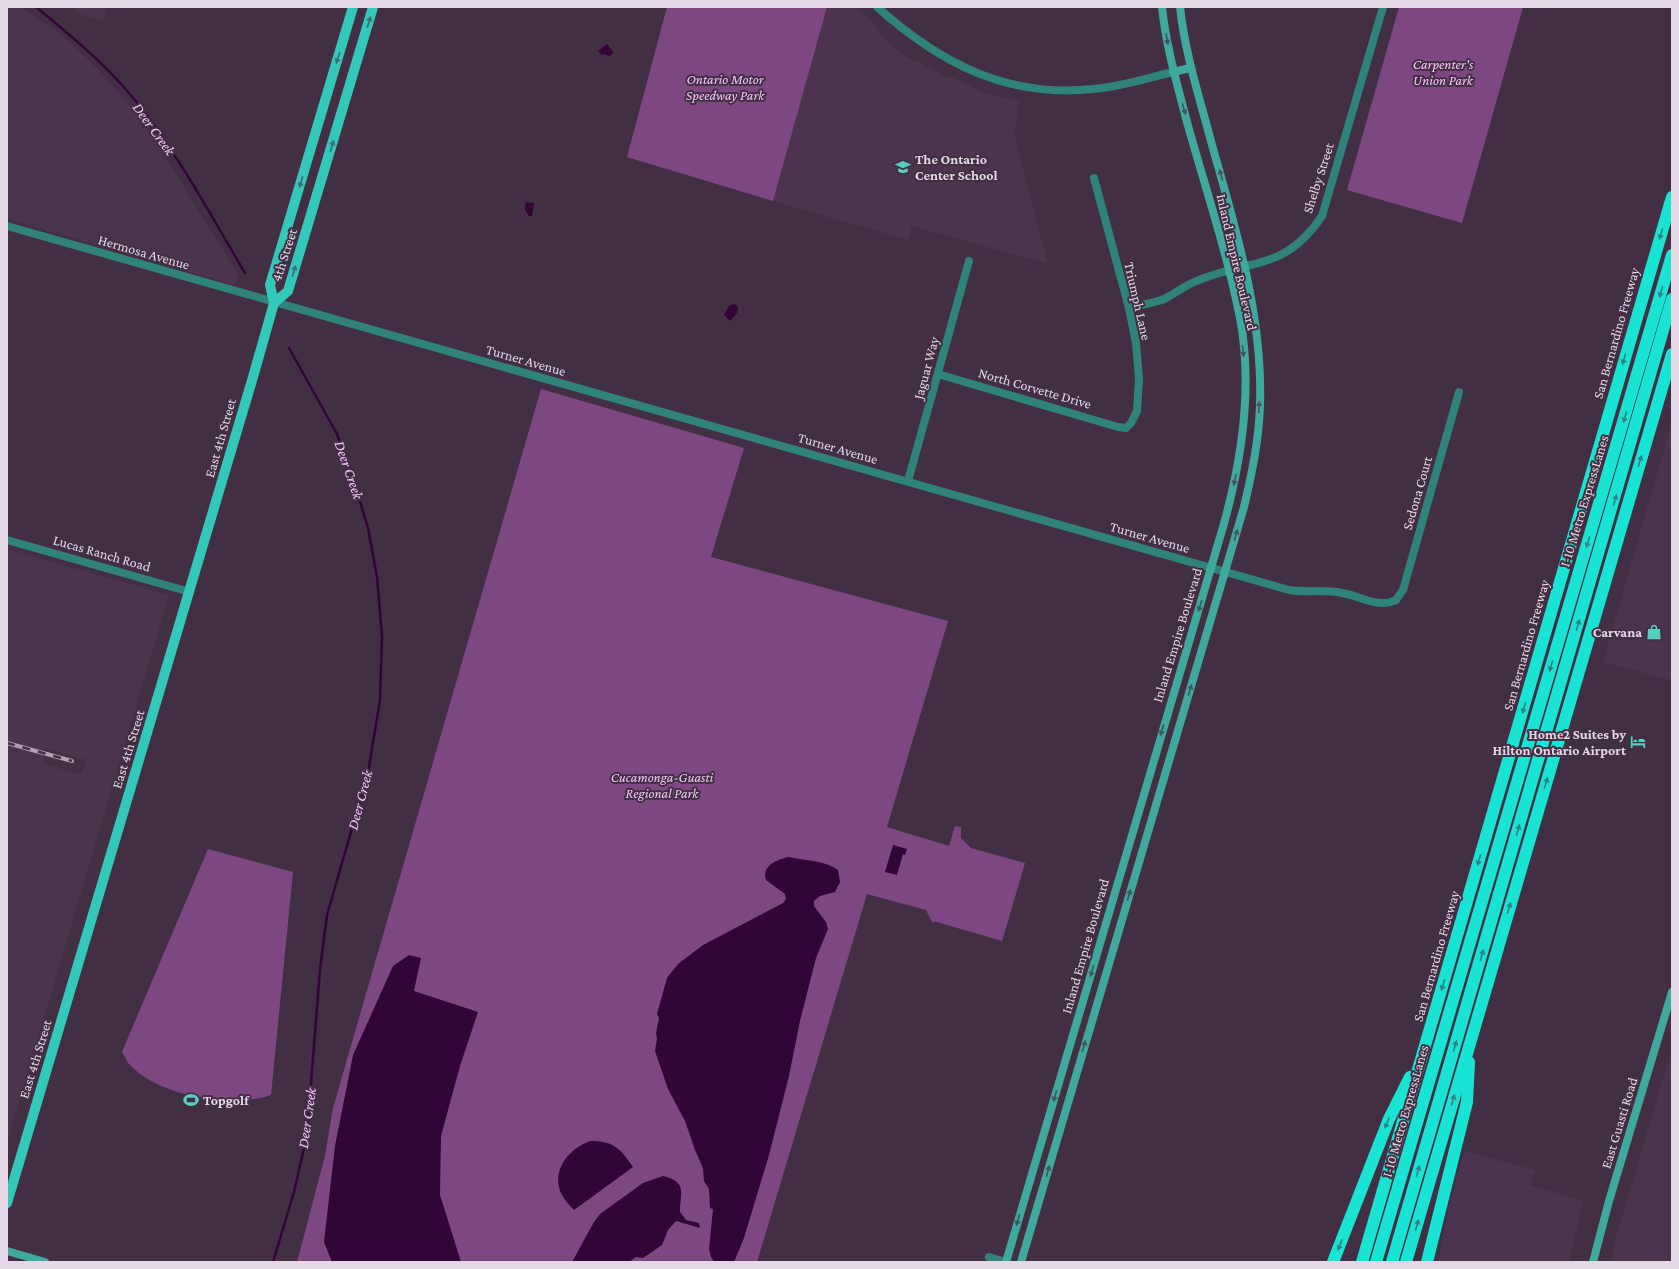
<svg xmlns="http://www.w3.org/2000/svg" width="1679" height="1269" font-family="'Crimson Pro',serif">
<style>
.built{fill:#4c344f;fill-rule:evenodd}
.green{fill:#7d4882}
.water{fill:#310535}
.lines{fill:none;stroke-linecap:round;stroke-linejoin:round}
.stream{stroke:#310535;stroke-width:2.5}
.minor{stroke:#30837a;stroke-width:8}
.tertiary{stroke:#30837a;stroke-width:8}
.secondary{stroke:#3fa99d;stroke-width:8}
.primary{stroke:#34c8b9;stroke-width:10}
.motorway{stroke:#19e4d3;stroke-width:12}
.rail-casing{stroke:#b0a1b1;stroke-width:4}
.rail{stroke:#422f44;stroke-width:2.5;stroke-dasharray:8;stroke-linecap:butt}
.oneway{fill:#3c6c73}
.oneway2{fill:#41545f}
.oneway3{fill:#308084}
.labels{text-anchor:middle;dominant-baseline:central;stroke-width:4;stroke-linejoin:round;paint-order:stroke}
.park-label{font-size:14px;font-style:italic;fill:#f6c4fa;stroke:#422f44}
.poi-label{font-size:14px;font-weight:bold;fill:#e5d8e6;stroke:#422f44;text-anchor:start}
.street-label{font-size:14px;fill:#e5d8e6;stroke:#422f44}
.water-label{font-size:15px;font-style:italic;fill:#f7c6fc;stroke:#422f44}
</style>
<rect width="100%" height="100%" fill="#422f44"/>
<g class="built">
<path d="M 7,7 L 21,7 L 64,36 L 91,62 L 140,117 L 238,274 L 234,285 L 7,219 Z"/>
<path d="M 72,7 L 107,7 L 103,21 L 82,15 Z"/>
<path d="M 827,7 L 856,7 L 875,25 L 885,39 L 907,58 L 921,63 L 948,78 L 951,77 L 985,93 L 1019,101 L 1014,134 L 1048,264 L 912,226 L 908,240 L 773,201 Z"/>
<path d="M 1672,422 L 1672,678 L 1670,680 L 1603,662 Z"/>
<path d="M 7,549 L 169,595 L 7,1143 ZM 46,748 L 86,760 L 81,775 L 42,763 Z"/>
<path d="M 1672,1049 L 1672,1262 L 1611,1262 L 1614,1244 Z"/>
<path d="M 1464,1151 L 1535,1170 L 1530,1185 L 1583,1201 L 1569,1262 L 1438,1262 L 1449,1205 Z"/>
</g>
<g class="green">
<path d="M 667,7 L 827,7 L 773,201 L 627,157 Z"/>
<path d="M 1399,7 L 1523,7 L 1462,223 L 1347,190 Z"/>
<path d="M 541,389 L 744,448 L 711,557 L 948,621 L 887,827 L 949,846 L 955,826 L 961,827 L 961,838 L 971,848 L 1025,863 L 1002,941 L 937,922 L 932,922 L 926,910 L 867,894 L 757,1262 L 297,1262 L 325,1156 L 333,1108 Z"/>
<path d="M 208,849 L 293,872 L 271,1095 C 232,1109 159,1096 130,1065 C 127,1062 125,1056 122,1052 Z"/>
</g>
<g class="water">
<path d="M 607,44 L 614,53 L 609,56 L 604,54 L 602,55 L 598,51 Z"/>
<path d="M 526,202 L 534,203 L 532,216 L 529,216 L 525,210 Z"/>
<path d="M 734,304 L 738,307 L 737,313 L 730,321 L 724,315 L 729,306 Z"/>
<path d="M 893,845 L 907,849 L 905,855 L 903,854 L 897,875 L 885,872 Z"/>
<path d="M 789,857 C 805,861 824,860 838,870 L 840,882 L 835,892 L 820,896 L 814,901 L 814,906 L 826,922 L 828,929 L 816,958 L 800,1021 L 789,1076 L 769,1155 L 744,1238 L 734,1262 L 714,1262 L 711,1257 L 709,1249 L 713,1209 L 710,1208 L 709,1189 L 704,1181 L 703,1168 L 695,1150 L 685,1121 L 668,1089 L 655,1051 L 657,1038 L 656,1033 L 659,1018 L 657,1014 L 667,978 L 678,964 L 703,945 L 783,903 L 786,899 L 785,894 L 766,880 C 761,866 778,859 789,857 Z"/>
<path d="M 409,955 L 421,958 L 414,991 L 478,1012 L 460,1066 L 441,1136 L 440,1195 L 461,1262 L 332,1262 L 324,1242 L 335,1146 L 353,1055 L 393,966 Z"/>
<path d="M 590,1141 C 614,1141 620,1148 633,1167 L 574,1210 C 570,1206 565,1201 562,1195 C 550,1172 568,1149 590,1141 Z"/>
<path d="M 663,1176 C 688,1182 680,1193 680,1212 L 686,1220 L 699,1223 L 700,1228 L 676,1221 L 668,1230 L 662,1245 L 643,1258 L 636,1257 L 629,1262 L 572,1262 L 594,1222 L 600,1214 L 643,1183 Z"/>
</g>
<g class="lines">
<g class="stream">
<path d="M 36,7 C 75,39 115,72 145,113 C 183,163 213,219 245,273"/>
<path d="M 273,1262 L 294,1192 L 307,1135 L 320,969 L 327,915 L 368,773 L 380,700 L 382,637 L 377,577 L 368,528 L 351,471 L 337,434 L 289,348"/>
</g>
<g class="minor">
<path d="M 938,374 L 1118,427 L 1126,428 L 1131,423 L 1137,411 L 1139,379 L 1136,343 L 1129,308 L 1094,178"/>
<path d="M 908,481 L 969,261"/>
<path d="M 7,540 L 190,592"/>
<path d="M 1396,600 L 1403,590 L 1459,392"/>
<path d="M 989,1257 L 1006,1262"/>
</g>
<g class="tertiary">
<path d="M 877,7 C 940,63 1006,98 1093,89 C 1120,87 1147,78 1173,72"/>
<path d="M 7,226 L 1289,590 C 1307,593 1325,589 1342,593 C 1361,596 1378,609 1396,600"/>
<path d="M 1129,308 C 1140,305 1154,303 1164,299 C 1176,293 1187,284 1199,280 C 1253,258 1285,271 1322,216 L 1383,7"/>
</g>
<g class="secondary">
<path d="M 1173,72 L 1190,68"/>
<path d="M 7,1251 L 45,1262"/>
<path d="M 1006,1262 L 1223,527 C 1242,460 1253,387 1240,318 C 1227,252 1205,187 1187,122 C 1177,84 1166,46 1162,7"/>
<path d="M 1021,1262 L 1244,507 C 1252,473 1259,440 1260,405 C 1263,316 1236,230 1212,145 C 1200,99 1185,54 1180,7"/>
<path d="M 1593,1262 L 1609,1201 L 1672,992"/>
</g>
<g class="primary">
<path d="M 274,303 L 288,291 L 373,7"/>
<path d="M 7,1203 L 253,377 L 274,303 L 270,285 L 353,7"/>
</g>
<g class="motorway">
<path d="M 1333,1262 L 1389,1119 L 1410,1077"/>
<path d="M 1362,1262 L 1672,197"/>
<path d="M 1376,1262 L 1672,255"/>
<path d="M 1392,1262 L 1672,299"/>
<path d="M 1406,1262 L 1672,354"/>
<path d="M 1427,1262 L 1467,1102 L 1469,1062"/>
</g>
<g class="rail-casing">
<path id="rail" d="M 7,743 L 72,761"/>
</g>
<use href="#rail" class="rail"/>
</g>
<defs><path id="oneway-solid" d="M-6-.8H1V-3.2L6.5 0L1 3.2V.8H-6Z"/></defs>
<g class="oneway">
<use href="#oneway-solid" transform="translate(369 22) rotate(-73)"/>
<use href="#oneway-solid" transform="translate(338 58) rotate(107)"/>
<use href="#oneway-solid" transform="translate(332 146) rotate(-73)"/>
<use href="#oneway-solid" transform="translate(301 182) rotate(107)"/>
<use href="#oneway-solid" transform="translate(294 271) rotate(-73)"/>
</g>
<g class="oneway2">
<use href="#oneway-solid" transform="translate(1167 39) rotate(80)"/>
<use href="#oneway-solid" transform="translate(1184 109) rotate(74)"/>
<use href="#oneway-solid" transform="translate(1221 175) rotate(-105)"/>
<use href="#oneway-solid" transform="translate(1243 351) rotate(84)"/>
<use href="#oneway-solid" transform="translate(1259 407) rotate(-87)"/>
<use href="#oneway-solid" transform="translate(1235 480) rotate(102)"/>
<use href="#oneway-solid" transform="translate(1236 535) rotate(-74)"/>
<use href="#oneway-solid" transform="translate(1200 606) rotate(107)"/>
<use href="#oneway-solid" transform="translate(1190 690) rotate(-74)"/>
<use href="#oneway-solid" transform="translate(1162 730) rotate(106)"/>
<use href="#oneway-solid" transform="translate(1129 895) rotate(-73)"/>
<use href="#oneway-solid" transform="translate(1092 971) rotate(106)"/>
<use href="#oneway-solid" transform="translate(1084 1046) rotate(-74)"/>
<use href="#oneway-solid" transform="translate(1055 1096) rotate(106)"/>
<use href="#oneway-solid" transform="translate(1048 1171) rotate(-74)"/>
<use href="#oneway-solid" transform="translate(1018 1220) rotate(106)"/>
</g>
<g class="oneway3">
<use href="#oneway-solid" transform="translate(1661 234) rotate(106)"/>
<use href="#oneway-solid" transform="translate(1661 292) rotate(106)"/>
<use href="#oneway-solid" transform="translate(1624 359) rotate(107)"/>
<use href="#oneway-solid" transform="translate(1625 417) rotate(107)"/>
<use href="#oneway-solid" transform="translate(1640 461) rotate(-74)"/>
<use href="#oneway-solid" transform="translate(1615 500) rotate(-74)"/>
<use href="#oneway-solid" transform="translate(1588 542) rotate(107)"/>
<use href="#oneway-solid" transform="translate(1578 625) rotate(-74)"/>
<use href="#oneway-solid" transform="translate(1551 666) rotate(106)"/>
<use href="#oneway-solid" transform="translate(1524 708) rotate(106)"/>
<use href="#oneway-solid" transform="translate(1546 783) rotate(-73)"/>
<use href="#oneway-solid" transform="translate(1518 830) rotate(-74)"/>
<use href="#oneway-solid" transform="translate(1479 860) rotate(106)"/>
<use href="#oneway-solid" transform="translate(1509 908) rotate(-73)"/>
<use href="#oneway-solid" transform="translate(1482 955) rotate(-74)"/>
<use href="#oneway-solid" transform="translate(1443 985) rotate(106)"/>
<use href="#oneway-solid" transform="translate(1455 1046) rotate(-74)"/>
<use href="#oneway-solid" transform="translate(1453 1100) rotate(-74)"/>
<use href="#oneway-solid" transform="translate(1387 1123) rotate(112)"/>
<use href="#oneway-solid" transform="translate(1418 1171) rotate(-74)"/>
<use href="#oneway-solid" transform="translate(1417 1225) rotate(-74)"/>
<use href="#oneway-solid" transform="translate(1340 1245) rotate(111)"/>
</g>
<defs>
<g id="school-bare" transform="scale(1.2)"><path d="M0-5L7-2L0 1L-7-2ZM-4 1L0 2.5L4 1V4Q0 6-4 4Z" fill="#58cec0" stroke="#422f44" stroke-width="2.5" paint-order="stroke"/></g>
<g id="shop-bare" transform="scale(1.2)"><path d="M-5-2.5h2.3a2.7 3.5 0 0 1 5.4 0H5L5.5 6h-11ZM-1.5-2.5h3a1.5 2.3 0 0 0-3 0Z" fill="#58cec0" stroke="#422f44" stroke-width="2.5" paint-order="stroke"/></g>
<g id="hotel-bare" transform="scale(1.2)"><path d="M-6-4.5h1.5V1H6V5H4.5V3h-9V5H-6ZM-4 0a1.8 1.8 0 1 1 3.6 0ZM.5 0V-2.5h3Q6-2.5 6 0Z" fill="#58cec0" stroke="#422f44" stroke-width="2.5" paint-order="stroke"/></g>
<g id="stadium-bare" transform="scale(1.2)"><path d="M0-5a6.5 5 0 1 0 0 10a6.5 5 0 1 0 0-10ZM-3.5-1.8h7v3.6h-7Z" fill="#58cec0" stroke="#422f44" stroke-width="2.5" paint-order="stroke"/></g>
</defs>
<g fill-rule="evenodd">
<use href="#school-bare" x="903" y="167"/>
<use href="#shop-bare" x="1654" y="632"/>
<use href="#hotel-bare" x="1638" y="742"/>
<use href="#stadium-bare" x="191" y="1100"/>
</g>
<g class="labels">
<g class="park-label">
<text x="1443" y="64">Carpenter's<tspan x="1443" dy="16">Union Park</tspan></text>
<text x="725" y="79">Ontario Motor<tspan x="725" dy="16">Speedway Park</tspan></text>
<text x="662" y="777">Cucamonga-Guasti<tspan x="662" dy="16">Regional Park</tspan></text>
</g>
<g class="poi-label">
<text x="915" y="159">The Ontario<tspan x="915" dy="16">Center School</tspan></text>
<text x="1642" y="632" text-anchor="end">Carvana</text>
<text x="1626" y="734" text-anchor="end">Home2 Suites by<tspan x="1626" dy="16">Hilton Ontario Airport</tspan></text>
<text x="203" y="1100">Topgolf</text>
</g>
<g class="street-label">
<text transform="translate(1318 178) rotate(-72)">Shelby Street</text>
<text transform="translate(144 252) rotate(16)">Hermosa Avenue</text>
<text transform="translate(284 255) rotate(-72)">4th Street</text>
<text transform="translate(1237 262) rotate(77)">Inland Empire Boulevard</text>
<text transform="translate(1138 301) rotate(77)">Triumph Lane</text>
<text transform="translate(1616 333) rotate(-74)">San Bernardino Freeway</text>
<text transform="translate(526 360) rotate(16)">Turner Avenue</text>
<text transform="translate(926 368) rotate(-75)">Jaguar Way</text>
<text transform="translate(1035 388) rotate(16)">North Corvette Drive</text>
<text transform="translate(220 438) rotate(-74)">East 4th Street</text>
<text transform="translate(838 448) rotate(16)">Turner Avenue</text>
<text transform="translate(1417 493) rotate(-74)">Sedona Court</text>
<text transform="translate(1584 501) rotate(-73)">I-10 Metro ExpressLanes</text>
<text transform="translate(1150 537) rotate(16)">Turner Avenue</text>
<text transform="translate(102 553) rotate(16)">Lucas Ranch Road</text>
<text transform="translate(1177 635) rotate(-73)">Inland Empire Boulevard</text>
<text transform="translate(1526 645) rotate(-74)">San Bernardino Freeway</text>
<text transform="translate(128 749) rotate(-73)">East 4th Street</text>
<text transform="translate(1085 946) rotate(-74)">Inland Empire Boulevard</text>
<text transform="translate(1436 956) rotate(-74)">San Bernardino Freeway</text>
<text transform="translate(35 1059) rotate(-73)">East 4th Street</text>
<text transform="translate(1405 1111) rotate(-74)">I-10 Metro ExpressLanes</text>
<text transform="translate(1619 1123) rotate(-73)">East Guasti Road</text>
</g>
<g class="water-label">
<text transform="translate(154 129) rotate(54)">Deer Creek</text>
<text transform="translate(349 470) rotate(71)">Deer Creek</text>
<text transform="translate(360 800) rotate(-75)">Deer Creek</text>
<text transform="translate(307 1118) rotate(-82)">Deer Creek</text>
</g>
</g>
<rect width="1679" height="1269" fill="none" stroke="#e5d8e6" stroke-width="16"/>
</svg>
